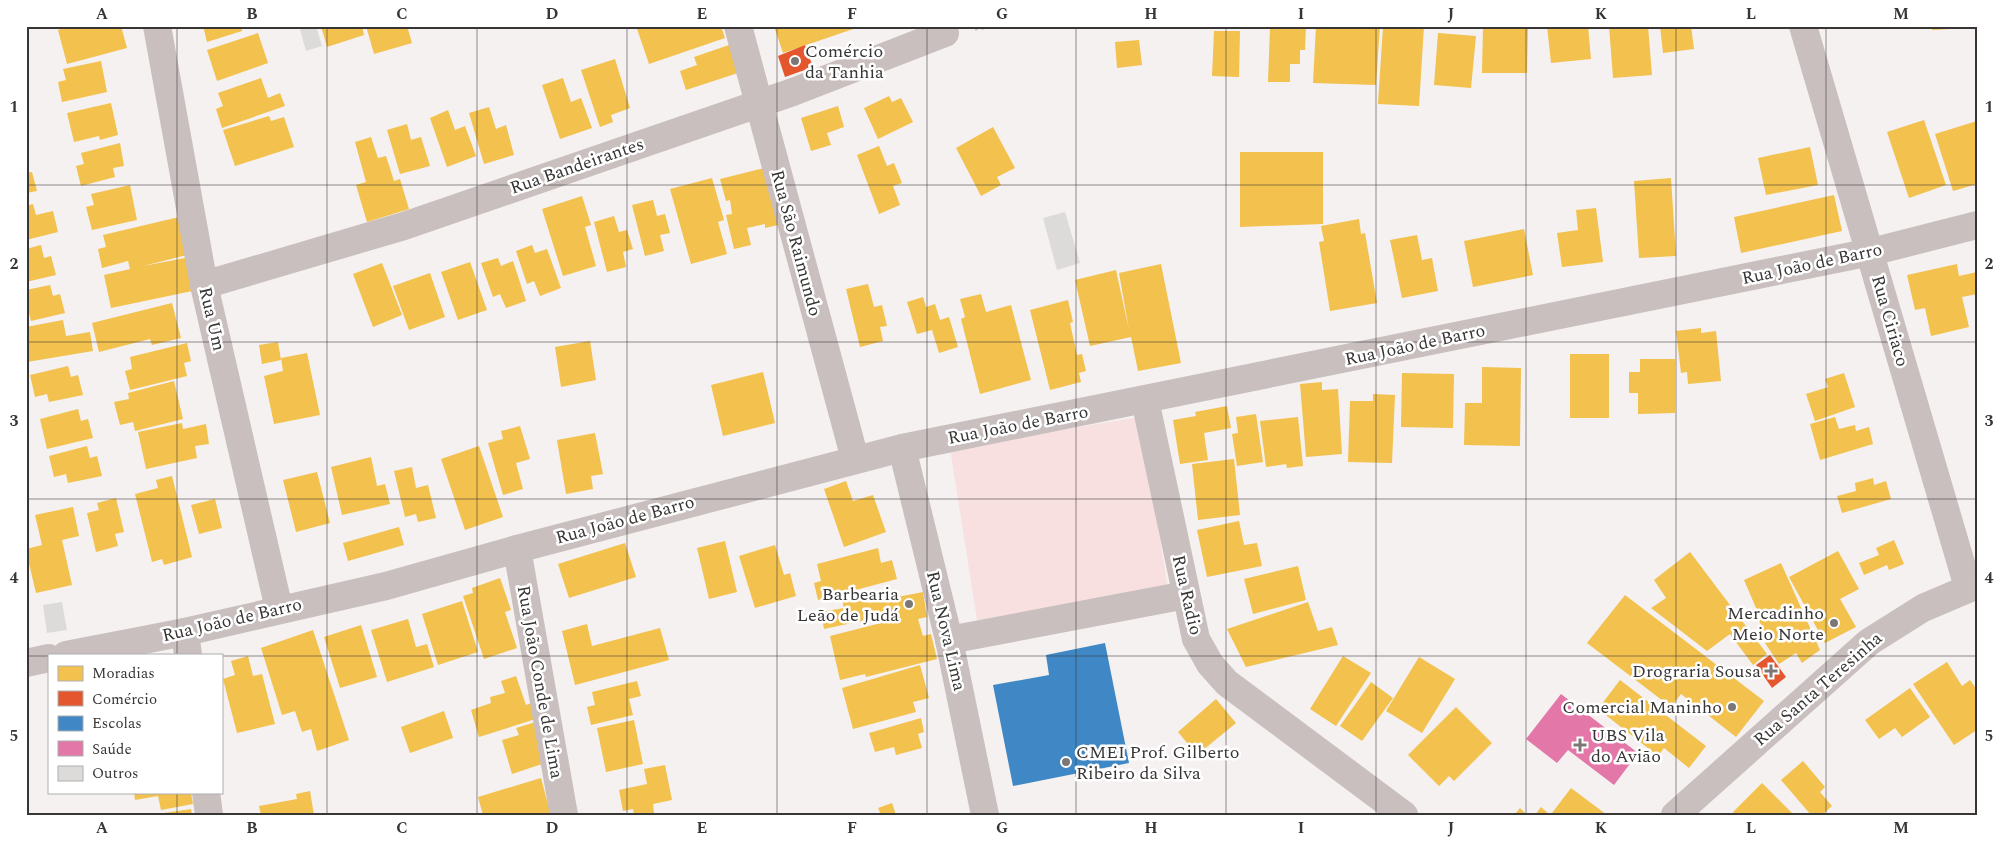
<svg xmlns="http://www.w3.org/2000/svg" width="2003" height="841" font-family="Spectral,serif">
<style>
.green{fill:#f7e0df}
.homes{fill:#f2c14e}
.shops{fill:#e4572e}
.schools{fill:#3f88c5}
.health{fill:#e377a8}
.building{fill:#dddada}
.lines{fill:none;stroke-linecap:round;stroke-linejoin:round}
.path{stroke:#c4bebd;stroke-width:3;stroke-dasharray:2.5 4;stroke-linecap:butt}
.minor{stroke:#c8bfbe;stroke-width:28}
.grid{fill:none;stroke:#383535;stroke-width:1;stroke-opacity:0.55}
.poi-dot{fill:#7a7776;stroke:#fff;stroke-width:2}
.labels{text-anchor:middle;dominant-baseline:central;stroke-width:5;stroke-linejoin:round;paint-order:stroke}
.poi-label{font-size:18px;fill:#383535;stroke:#fff;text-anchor:end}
.street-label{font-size:18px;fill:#383535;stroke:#fff}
.neatline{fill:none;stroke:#383535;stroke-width:2}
.grid-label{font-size:16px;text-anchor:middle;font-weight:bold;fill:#383535}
</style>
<rect width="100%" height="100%" fill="#f5f1f0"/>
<path class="green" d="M 1140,417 L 1169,595 L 978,626 L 950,448 Z"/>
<g class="homes">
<path d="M 71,26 L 121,26 L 127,48 L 67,64 L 58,30 Z"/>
<path d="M 203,26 L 241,26 L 242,31 L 207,42 Z"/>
<path d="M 321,26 L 362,26 L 364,35 L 327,47 Z"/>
<path d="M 366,26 L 407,26 L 412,43 L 374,54 Z"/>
<path d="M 636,26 L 721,26 L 725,38 L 649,64 Z"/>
<path d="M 774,26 L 859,26 L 859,27 L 783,53 Z"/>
<path d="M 1306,26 L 1305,50 L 1300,50 L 1300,64 L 1290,64 L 1290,82 L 1268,82 L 1270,27 Z"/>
<path d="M 1316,26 L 1380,26 L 1376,85 L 1313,83 Z"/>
<path d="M 1383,26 L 1424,26 L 1419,106 L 1378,104 Z"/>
<path d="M 1483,26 L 1528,26 L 1527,73 L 1482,73 Z"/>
<path d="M 1547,26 L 1588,26 L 1591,59 L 1551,63 Z"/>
<path d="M 1609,26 L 1648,26 L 1652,75 L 1613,78 Z"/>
<path d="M 1660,26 L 1691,26 L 1694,49 L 1663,53 Z"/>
<path d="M 1931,26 L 1951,26 L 1951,29 L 1932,30 Z"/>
<path d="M 1214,31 L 1240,31 L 1239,77 L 1212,76 Z"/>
<path d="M 258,33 L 268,63 L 217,81 L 207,50 Z"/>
<path d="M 1438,33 L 1476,36 L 1471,88 L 1434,85 Z"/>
<path d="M 1139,40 L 1142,65 L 1117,68 L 1115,42 Z"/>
<path d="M 729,45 L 738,73 L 686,90 L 680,71 L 697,65 L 694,57 Z"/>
<path d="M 615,59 L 630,108 L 611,115 L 613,122 L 600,127 L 581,70 Z"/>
<path d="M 101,61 L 107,92 L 62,102 L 58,82 L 66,80 L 63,69 Z"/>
<path d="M 261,78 L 268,98 L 280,93 L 285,106 L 222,128 L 216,109 L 223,106 L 218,93 Z"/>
<path d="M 563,78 L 571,102 L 581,98 L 592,128 L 560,139 L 542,85 Z"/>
<path d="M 889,96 L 892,102 L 901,98 L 913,122 L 878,139 L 864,108 Z"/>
<path d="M 111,103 L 118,135 L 100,140 L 99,136 L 74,142 L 67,113 Z"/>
<path d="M 838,106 L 844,127 L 827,133 L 831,145 L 811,151 L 801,118 Z"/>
<path d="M 489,107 L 496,129 L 506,125 L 514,155 L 484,164 L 469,113 Z"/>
<path d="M 448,110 L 455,130 L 465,126 L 476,156 L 447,167 L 430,118 Z"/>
<path d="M 269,116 L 271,121 L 284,117 L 294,147 L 235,166 L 223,130 Z"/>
<path d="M 1924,120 L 1946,185 L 1909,198 L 1887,132 Z"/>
<path d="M 1977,121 L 1977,184 L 1953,191 L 1935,134 Z"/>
<path d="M 407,124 L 411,140 L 421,137 L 430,166 L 400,174 L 387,130 Z"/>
<path d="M 993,127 L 1015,168 L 997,177 L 1001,185 L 981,196 L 956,148 Z"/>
<path d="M 371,137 L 378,158 L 386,156 L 394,181 L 400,179 L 409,209 L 367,222 L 356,185 L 366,182 L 355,142 Z"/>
<path d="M 120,143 L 124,166 L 113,168 L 115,177 L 81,186 L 76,166 L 84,164 L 81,153 Z"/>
<path d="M 879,146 L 887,166 L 894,163 L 902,183 L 893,186 L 900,205 L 879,214 L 857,155 Z"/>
<path d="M 1810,147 L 1818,185 L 1766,195 L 1758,158 Z"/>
<path d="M 1240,152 L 1323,152 L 1323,224 L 1240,227 Z"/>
<path d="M 764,168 L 778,225 L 765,228 L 765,224 L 747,228 L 751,245 L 734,249 L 726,215 L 732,214 L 730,200 L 726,201 L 720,179 Z"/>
<path d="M 32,172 L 37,191 L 26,193 L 26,173 Z"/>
<path d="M 712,178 L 724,220 L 718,222 L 727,254 L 691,264 L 670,189 Z"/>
<path d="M 1671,178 L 1676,256 L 1639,258 L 1634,181 Z"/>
<path d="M 130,185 L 137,220 L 92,230 L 86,207 L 94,205 L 91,194 Z"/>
<path d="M 1834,195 L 1842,231 L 1741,253 L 1734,217 Z"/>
<path d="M 582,196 L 591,225 L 585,227 L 596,266 L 563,276 L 542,209 Z"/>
<path d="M 653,200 L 657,216 L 665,214 L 670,233 L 660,235 L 664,251 L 645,256 L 632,205 Z"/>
<path d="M 33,204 L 36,215 L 53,211 L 58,232 L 26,240 L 26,206 Z"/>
<path d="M 1596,208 L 1603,262 L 1562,267 L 1557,233 L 1578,230 L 1576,210 Z"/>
<path d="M 614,216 L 619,232 L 627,230 L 633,249 L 623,252 L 626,267 L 607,272 L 594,222 Z"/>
<path d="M 179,217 L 187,255 L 143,266 L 190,257 L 197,290 L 111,308 L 104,275 L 130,269 L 128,261 L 102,268 L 98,249 L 106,247 L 103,235 Z"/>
<path d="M 1359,219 L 1361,234 L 1365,233 L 1377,303 L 1330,311 L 1319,242 L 1324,241 L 1321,226 Z"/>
<path d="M 1524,229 L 1533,275 L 1473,287 L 1464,241 Z"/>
<path d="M 1417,235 L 1422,260 L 1432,258 L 1438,291 L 1402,298 L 1390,240 Z"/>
<path d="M 41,245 L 44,258 L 51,256 L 56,275 L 26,282 L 26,249 Z"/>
<path d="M 532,245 L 535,253 L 547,249 L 561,288 L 540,296 L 534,281 L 527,284 L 516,251 Z"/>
<path d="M 498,258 L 501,266 L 513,261 L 526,301 L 506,308 L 500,294 L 493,297 L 481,263 Z"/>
<path d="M 470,262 L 487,310 L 458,320 L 441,272 Z"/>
<path d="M 382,263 L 402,315 L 373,327 L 353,274 Z"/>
<path d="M 1161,264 L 1181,363 L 1138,371 L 1131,337 L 1090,346 L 1075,280 L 1116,270 L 1129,330 L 1119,273 Z"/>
<path d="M 1957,264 L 1959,276 L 1977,272 L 1977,294 L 1962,297 L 1969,327 L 1931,336 L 1925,308 L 1915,310 L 1907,275 Z"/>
<path d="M 430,273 L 445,317 L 409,330 L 393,286 Z"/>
<path d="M 868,284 L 874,307 L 882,305 L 887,326 L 880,327 L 883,341 L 860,347 L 846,289 Z"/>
<path d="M 50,285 L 53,296 L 60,294 L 65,313 L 31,321 L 29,313 L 26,313 L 26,290 Z"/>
<path d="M 981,294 L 986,312 L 1011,305 L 1031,380 L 980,394 L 961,319 L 965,317 L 960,299 Z"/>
<path d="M 923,297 L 926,307 L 935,304 L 940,320 L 949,317 L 958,347 L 939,353 L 932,330 L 917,334 L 907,302 Z"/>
<path d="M 1068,300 L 1073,322 L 1070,323 L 1077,355 L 1082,354 L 1086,371 L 1079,373 L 1081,382 L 1050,390 L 1030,310 Z"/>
<path d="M 172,303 L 181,338 L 152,345 L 150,339 L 99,352 L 92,323 Z"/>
<path d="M 63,320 L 66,336 L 90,332 L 93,351 L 27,362 L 26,327 Z"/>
<path d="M 1701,328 L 1701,333 L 1716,331 L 1721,381 L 1688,384 L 1687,372 L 1681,373 L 1676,331 Z"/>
<path d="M 590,341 L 596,380 L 561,387 L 555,347 Z"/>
<path d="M 278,342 L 281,360 L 262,364 L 259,345 Z"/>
<path d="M 187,343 L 191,361 L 184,363 L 187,376 L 130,390 L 125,371 L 132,369 L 130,357 Z"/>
<path d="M 307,353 L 320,415 L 274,424 L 264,376 L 283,371 L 281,358 Z"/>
<rect x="1570" y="354" width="39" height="64"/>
<path d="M 1640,359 L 1675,359 L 1675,413 L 1638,414 L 1638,393 L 1629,393 L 1629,372 L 1640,372 Z"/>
<path d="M 68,366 L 71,377 L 78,375 L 83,395 L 49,402 L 47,394 L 35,397 L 30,375 Z"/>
<path d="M 1482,367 L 1521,368 L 1520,446 L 1464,445 L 1465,403 L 1482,403 Z"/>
<path d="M 763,372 L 775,423 L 723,436 L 711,385 Z"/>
<path d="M 1402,373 L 1454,374 L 1453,428 L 1401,427 Z"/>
<path d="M 1844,373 L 1855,407 L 1815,421 L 1806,394 L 1828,387 L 1825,379 Z"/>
<path d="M 174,381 L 183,419 L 135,431 L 133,422 L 120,425 L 114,402 L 129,399 L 128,393 Z"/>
<path d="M 1322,382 L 1322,390 L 1338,389 L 1342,454 L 1306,457 L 1300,384 Z"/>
<path d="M 1373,394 L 1395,395 L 1392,463 L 1348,462 L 1350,401 L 1373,401 Z"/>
<path d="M 1227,406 L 1231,428 L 1204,433 L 1208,460 L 1180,464 L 1173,420 L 1196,416 L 1195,412 Z"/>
<path d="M 78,409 L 81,421 L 88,419 L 93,438 L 47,449 L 40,419 Z"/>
<path d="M 1256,414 L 1263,462 L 1237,466 L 1232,434 L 1238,433 L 1236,417 Z"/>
<path d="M 1298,417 L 1303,466 L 1287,468 L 1286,464 L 1266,467 L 1260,421 Z"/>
<path d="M 1835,417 L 1839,429 L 1855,425 L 1856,431 L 1869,427 L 1873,444 L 1820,460 L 1810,424 Z"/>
<path d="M 182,423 L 183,429 L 206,424 L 209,444 L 195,446 L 197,458 L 146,469 L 138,432 Z"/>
<path d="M 520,426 L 530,459 L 516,463 L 523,489 L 503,495 L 488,443 L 503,439 L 501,431 Z"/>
<path d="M 595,433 L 603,474 L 591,476 L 593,489 L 566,494 L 557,440 Z"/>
<path d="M 87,446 L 90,458 L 97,456 L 102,476 L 68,483 L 66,474 L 54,477 L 49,456 Z"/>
<path d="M 479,446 L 503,517 L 465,530 L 441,459 Z"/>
<path d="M 371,457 L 377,486 L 385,484 L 390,504 L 342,515 L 331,467 Z"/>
<path d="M 1234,459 L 1240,515 L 1198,520 L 1192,464 Z"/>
<path d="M 412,467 L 416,488 L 428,485 L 436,518 L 418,522 L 416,514 L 405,517 L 394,471 Z"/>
<path d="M 317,472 L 330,523 L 296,532 L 283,480 Z"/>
<path d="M 172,476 L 192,557 L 164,565 L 162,559 L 152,562 L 135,494 L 158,488 L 156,480 Z"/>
<path d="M 1873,478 L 1874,485 L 1886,481 L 1891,499 L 1842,513 L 1837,496 L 1856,491 L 1855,483 Z"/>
<path d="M 846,481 L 853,501 L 873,495 L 886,532 L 844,547 L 824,489 Z"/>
<path d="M 116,498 L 124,532 L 115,534 L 118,546 L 96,552 L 87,513 L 99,510 L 97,503 Z"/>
<path d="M 215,499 L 222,528 L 199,534 L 191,505 Z"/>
<path d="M 73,507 L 79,536 L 62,540 L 72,585 L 36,593 L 26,551 L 26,549 L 42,545 L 35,515 Z"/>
<path d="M 1239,521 L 1244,545 L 1257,543 L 1262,566 L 1207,577 L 1197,530 Z"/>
<path d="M 399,527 L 404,545 L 348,561 L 343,543 Z"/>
<path d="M 1894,540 L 1904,564 L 1889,570 L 1887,565 L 1864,575 L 1859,563 L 1879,555 L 1876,548 Z"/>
<path d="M 725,541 L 737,592 L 709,599 L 697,548 Z"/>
<path d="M 625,543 L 636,577 L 569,598 L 558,564 Z"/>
<path d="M 775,545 L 784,575 L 790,573 L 796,596 L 755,608 L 739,556 Z"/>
<path d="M 878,548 L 881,563 L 892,560 L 897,579 L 818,600 L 814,583 L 821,581 L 817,564 Z"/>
<path d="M 1838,551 L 1859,589 L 1840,599 L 1856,627 L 1825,643 L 1789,577 Z"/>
<path d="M 1690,552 L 1767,654 L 1753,665 L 1730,634 L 1707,651 L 1651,608 L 1666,598 L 1654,580 Z"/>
<path d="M 1781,563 L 1820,650 L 1802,663 L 1796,653 L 1779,664 L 1765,643 L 1769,640 L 1757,617 L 1759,615 L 1744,580 Z"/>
<path d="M 1298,566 L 1306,600 L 1253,614 L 1244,579 Z"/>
<path d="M 500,578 L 511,610 L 505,612 L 517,648 L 484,659 L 463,596 L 473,593 L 472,588 Z"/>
<path d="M 923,592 L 927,617 L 918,619 L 923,636 L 931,634 L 937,659 L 866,677 L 865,674 L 840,680 L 830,636 L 881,623 L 880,617 L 824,629 L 821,612 L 844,608 L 842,600 L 865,595 L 867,603 Z"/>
<path d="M 1625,595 L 1764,701 L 1736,737 L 1681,694 L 1671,707 L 1587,643 Z"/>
<path d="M 462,601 L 478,652 L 438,665 L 422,614 Z"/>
<path d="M 1308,602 L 1318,631 L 1332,627 L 1338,645 L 1246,667 L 1227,629 Z"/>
<path d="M 408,619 L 416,647 L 427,644 L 434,667 L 387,682 L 371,630 Z"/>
<path d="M 587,624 L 592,646 L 660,628 L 669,660 L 575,685 L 562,631 Z"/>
<path d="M 361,625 L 377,677 L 340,688 L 324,637 Z"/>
<path d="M 313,630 L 349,740 L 317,751 L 311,729 L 302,732 L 295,711 L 282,715 L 261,648 Z"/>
<path d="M 248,656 L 253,676 L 262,674 L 275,724 L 237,733 L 223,679 L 235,675 L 231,661 Z"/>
<path d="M 1343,656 L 1371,673 L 1336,726 L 1310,709 Z"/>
<path d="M 1419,657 L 1455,679 L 1422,733 L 1386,711 Z"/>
<path d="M 1947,662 L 1962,686 L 1970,680 L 1977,690 L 1977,730 L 1954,745 L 1913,684 Z"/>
<path d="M 920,665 L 929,698 L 913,702 L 916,712 L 853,729 L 842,688 Z"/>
<path d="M 516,676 L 526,705 L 537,701 L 542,717 L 479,737 L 471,710 L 491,703 L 490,697 L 505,693 L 501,681 Z"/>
<path d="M 1620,680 L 1706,746 L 1689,768 L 1664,748 L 1658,756 L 1598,709 Z"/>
<path d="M 637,681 L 641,696 L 629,699 L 633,715 L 591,725 L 587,707 L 595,705 L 592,692 Z"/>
<path d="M 1371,682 L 1393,698 L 1362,741 L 1340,726 Z"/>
<path d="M 1910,688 L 1930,717 L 1902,737 L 1895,728 L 1879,739 L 1865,720 Z"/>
<path d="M 1216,699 L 1236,723 L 1197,755 L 1178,732 Z"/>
<path d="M 1456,707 L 1492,743 L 1454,781 L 1449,776 L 1439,786 L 1408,755 Z"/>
<path d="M 444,711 L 453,738 L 410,753 L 401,727 Z"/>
<path d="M 921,718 L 924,732 L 918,734 L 922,748 L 896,755 L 894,747 L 875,752 L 869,733 Z"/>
<path d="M 634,720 L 643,764 L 606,772 L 597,728 Z"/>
<path d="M 539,721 L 551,761 L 512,774 L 502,740 L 519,735 L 516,728 Z"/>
<path d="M 1803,761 L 1825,787 L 1820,792 L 1832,806 L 1822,815 L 1811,815 L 1781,780 Z"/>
<path d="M 665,765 L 672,800 L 653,804 L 654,814 L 634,815 L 633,809 L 623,811 L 619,790 L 647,784 L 644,769 Z"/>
<path d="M 541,778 L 551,815 L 483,815 L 478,797 Z"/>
<path d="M 1762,783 L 1794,815 L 1736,815 L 1733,812 Z"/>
<path d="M 1571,788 L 1607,815 L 1554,815 L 1552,813 Z"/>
<path d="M 310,791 L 314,815 L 261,815 L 259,806 L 297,799 L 296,794 Z"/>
<path d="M 134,792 L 191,792 L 193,804 L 161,810 L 158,796 L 135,800 Z"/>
<path d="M 892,803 L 896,815 L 881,815 L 878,808 Z"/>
<path d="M 1541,807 L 1550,815 L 1535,815 Z"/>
<path d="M 1520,808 L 1527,815 L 1514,815 Z"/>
<path d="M 191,809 L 192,815 L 157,815 L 157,814 Z"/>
</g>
<g class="shops">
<path d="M 805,45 L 813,67 L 785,77 L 778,56 Z"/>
<path d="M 1770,655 L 1786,677 L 1772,688 L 1756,665 Z"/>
</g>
<path class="schools" d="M 1105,643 L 1129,763 L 1013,786 L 993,685 L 1049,675 L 1046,655 Z"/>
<path class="health" d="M 1561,694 L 1638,753 L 1614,785 L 1568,750 L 1557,763 L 1526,739 Z"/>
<g class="building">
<path d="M 299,26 L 316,26 L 322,46 L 306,51 Z"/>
<path d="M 1065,212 L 1080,263 L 1057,270 L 1043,218 Z"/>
<path d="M 62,602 L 67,630 L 47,633 L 43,605 Z"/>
</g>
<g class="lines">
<path class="path" d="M 975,29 L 1002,26"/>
<g class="minor">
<path d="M 157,26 L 204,285 L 279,609"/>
<path d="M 738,26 L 855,459"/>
<path d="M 1803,26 L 1968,587"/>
<path d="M 204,285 L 404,226 L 793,92 L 945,33"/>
<path d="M 1145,400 L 1196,639 L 1210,664 L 1227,683 L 1404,815"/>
<path d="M 902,448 L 949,640 L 985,815"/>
<path d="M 517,549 L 564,815"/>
<path d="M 185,632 L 188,655"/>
<path d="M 949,640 L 1186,595"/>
<path d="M 66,655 L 185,632 L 386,586 L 517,549 L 902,448 L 1871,252 L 1977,225"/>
<path d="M 26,663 L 49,658"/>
<path d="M 206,792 L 209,815"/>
<path d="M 1675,815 L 1869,642 L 1923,608 L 1977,585"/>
</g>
</g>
<path class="grid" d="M 177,26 L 177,655M 327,26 L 327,815M 477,26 L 477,815M 627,26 L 627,815M 777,26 L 777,815M 927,26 L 927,815M 1076,26 L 1076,815M 1226,26 L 1226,815M 1376,26 L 1376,815M 1526,26 L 1526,815M 1676,26 L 1676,815M 1826,26 L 1826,815M 26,185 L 1977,185M 26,342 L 1977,342M 26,499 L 1977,499M 26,656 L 49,656M 221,656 L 1977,656M 177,792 L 177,815"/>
<g class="poi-dot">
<circle cx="795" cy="61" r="5"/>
<circle cx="909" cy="604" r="5"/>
<circle cx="1834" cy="623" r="5"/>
<path d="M1768.5 663.5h5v5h5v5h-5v5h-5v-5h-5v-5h5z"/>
<circle cx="1732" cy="707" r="5"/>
<path d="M1577.5 737.5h5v5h5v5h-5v5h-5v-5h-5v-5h5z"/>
<circle cx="1066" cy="762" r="5"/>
</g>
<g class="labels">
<g class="poi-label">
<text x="805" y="51" text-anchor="start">Comércio<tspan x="805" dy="21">da Tanhia</tspan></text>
<text x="899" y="594">Barbearia<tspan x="899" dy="21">Leão de Judá</tspan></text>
<text x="1824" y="613">Mercadinho<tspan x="1824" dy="21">Meio Norte</tspan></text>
<text x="1761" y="671">Drograria Sousa</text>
<text x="1722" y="707">Comercial Maninho</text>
<text x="1591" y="735" text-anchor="start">UBS Vila<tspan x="1591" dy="21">do Avião</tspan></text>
<text x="1076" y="752" text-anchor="start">CMEI Prof. Gilberto<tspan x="1076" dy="21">Ribeiro da Silva</tspan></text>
</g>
<g class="street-label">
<text transform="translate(577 166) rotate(-19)">Rua Bandeirantes</text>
<text transform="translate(796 243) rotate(75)">Rua São Raimundo</text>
<text transform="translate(1812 264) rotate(-12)">Rua João de Barro</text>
<text transform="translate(212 319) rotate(77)">Rua Um</text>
<text transform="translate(1890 321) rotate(74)">Rua Ciriaco</text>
<text transform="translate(1415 345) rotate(-12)">Rua João de Barro</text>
<text transform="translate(1018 425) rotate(-11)">Rua João de Barro</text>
<text transform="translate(625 520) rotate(-15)">Rua João de Barro</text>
<text transform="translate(1187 595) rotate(77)">Rua Radio</text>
<text transform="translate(232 620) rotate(-13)">Rua João de Barro</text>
<text transform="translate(946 631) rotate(77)">Rua Nova Lima</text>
<text transform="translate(540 682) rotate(80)">Rua João Conde de Lima</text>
<text transform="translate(1818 689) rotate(-41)">Rua Santa Teresinha</text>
</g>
</g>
<rect width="2003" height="841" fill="none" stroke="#ffffff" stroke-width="55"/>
<rect x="48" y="654" width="175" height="140" fill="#ffffff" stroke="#afaeae"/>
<rect x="58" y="666" width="25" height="15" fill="#f2c14e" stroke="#afaeae"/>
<text x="92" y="678" font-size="15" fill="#383535">Moradias</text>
<rect x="58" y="691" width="25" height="15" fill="#e4572e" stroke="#afaeae"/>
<text x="92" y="704" font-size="15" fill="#383535">Comércio</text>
<rect x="58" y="716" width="25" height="15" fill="#3f88c5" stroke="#afaeae"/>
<text x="92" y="728" font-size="15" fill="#383535">Escolas</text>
<rect x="58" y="741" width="25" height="15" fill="#e377a8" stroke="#afaeae"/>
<text x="92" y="754" font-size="15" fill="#383535">Saúde</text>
<rect x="58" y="766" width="25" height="15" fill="#dddada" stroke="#afaeae"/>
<text x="92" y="778" font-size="15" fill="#383535">Outros</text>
<rect x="28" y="28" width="1948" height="786" class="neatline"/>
<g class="grid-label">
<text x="102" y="19">A</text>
<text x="252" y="19">B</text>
<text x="402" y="19">C</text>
<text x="552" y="19">D</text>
<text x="702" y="19">E</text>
<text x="852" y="19">F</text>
<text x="1002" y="19">G</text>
<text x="1151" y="19">H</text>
<text x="1301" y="19">I</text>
<text x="1451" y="19">J</text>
<text x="1601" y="19">K</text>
<text x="1751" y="19">L</text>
<text x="1901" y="19">M</text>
<text x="14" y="112">1</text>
<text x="1989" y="112">1</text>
<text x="14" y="269">2</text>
<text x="1989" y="269">2</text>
<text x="14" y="426">3</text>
<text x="1989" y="426">3</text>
<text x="14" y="583">4</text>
<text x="1989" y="583">4</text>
<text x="14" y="741">5</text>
<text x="1989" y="741">5</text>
<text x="102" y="833">A</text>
<text x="252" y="833">B</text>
<text x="402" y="833">C</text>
<text x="552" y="833">D</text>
<text x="702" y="833">E</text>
<text x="852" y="833">F</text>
<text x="1002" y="833">G</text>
<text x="1151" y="833">H</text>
<text x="1301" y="833">I</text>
<text x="1451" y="833">J</text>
<text x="1601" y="833">K</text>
<text x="1751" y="833">L</text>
<text x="1901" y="833">M</text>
</g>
</svg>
